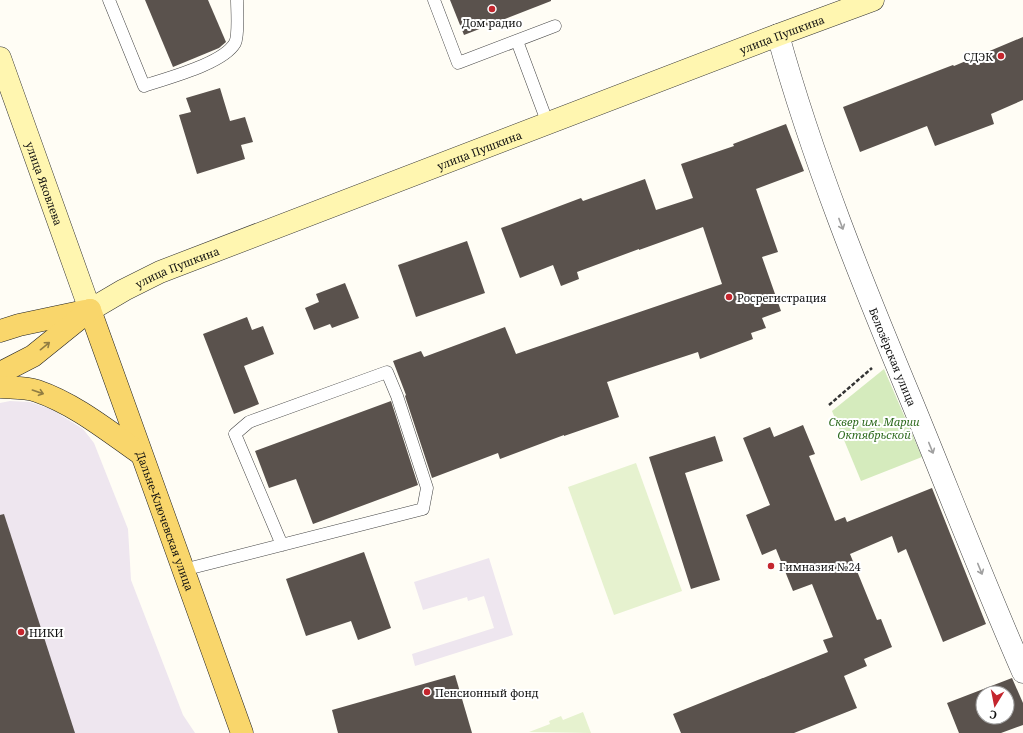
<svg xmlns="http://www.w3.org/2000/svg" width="1023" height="733" font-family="'Noto Serif',serif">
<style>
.industrial{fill:#eee6ef}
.green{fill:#d5ebbd}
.pitch{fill:#e6f2cf}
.building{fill:#5a524d;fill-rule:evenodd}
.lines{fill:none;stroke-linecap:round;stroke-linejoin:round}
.lane-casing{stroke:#444;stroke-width:13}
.street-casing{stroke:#444;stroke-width:23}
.secondary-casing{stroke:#333;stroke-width:23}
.primary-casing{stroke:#222;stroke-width:23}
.path{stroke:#333;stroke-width:2.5;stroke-dasharray:4 2;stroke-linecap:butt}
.lane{stroke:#fff;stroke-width:12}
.street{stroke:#fff;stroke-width:22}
.secondary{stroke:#fff6b0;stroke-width:22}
.primary{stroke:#f9d66b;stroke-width:22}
.oneway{stroke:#a0a0a0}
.oneway2{stroke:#917d42}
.poi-dot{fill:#c4262e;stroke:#fff;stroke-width:1.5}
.labels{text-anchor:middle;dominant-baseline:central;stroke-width:4;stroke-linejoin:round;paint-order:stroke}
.poi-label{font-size:11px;fill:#111;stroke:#fff;text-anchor:start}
.street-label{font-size:11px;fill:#111;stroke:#fff}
.park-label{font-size:11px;font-style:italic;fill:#2f6b1f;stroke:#fff}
</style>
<rect width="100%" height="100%" fill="#fffdf5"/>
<g class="industrial">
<path d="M 10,401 L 30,402 L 51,409 L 83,429 L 94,443 L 128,529 L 131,580 L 183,715 L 195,733 L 0,733 L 0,403 Z"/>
<path d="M 489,558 L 513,635 L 415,666 L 412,654 L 494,628 L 484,596 L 468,601 L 467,597 L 423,610 L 414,582 Z"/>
</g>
<path class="green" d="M 884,369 L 922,457 L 861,481 L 832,411 Z"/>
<g class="pitch">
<path d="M 636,463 L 682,591 L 614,615 L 568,487 Z"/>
<path d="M 583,712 L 591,733 L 529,732 L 550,724 L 549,721 L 561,716 L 563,720 Z"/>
</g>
<g class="building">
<path d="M 145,0 L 208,0 L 226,42 L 219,48 L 173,67 Z"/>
<path d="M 450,0 L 551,0 L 551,1 L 464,35 Z"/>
<path d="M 1023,37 L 1023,100 L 991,114 L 994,124 L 935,146 L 927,126 L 860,152 L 843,107 L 953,65 L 954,66 Z"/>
<path d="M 220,88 L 230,121 L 245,117 L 253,142 L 241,145 L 245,159 L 197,174 L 179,115 L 191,112 L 186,98 Z"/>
<path d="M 786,124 L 804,171 L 756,189 L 778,252 L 762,257 L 781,311 L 762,318 L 766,328 L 751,333 L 753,339 L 700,359 L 698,352 L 607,382 L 619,417 L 564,436 L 564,435 L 500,459 L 498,453 L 432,478 L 405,396 L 406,395 L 393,361 L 421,351 L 424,357 L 505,327 L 516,354 L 722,284 L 703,227 L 639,250 L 639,249 L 577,272 L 579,279 L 561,286 L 553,265 L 520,278 L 501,228 L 581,198 L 583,201 L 645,179 L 656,210 L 693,198 L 681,164 L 734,146 L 733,144 Z"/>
<path d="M 467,241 L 485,293 L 416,317 L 398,265 Z"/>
<path d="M 345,283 L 359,318 L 332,328 L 330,324 L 314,330 L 305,308 L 319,302 L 316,294 Z"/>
<path d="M 247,317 L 252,330 L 263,326 L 274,354 L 244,366 L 259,404 L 234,414 L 203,334 Z"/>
<path d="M 391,401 L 418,485 L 313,524 L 296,479 L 269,488 L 255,451 Z"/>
<path d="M 803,425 L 815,454 L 809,456 L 835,521 L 845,517 L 847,522 L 932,488 L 986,624 L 943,642 L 906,549 L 898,553 L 892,536 L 850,554 L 877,620 L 881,619 L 892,647 L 864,659 L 867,666 L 844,676 L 857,708 L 794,733 L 681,733 L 673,714 L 828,652 L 823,640 L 833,637 L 812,584 L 793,591 L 776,549 L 762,555 L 746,515 L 770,505 L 743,438 L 770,427 L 774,437 Z"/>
<path d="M 715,436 L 723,461 L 685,473 L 720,580 L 691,589 L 649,457 Z"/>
<path d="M 4,514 L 75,733 L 0,733 L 0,515 Z"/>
<path d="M 364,552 L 391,628 L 358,640 L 351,621 L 306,636 L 286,579 Z"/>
<path d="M 455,675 L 472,733 L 338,733 L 332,710 Z"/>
<path d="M 1012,678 L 1023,703 L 1023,725 L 1001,733 L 959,733 L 947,703 ZM 983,693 L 1007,693 L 1007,717 L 983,717 Z"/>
</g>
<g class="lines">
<g class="lane-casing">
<g id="lane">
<path d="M 109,0 L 144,86 C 167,78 223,64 235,43 C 239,35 237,10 237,0"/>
<path d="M 434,0 L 458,63 L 555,26"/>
<path d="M 517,41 L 548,124"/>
<path d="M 183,570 L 423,509 L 427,488 L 397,396 L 387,372 L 249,422 L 235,434 L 282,545"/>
</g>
</g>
<g class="street-casing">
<g id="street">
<path id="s1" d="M 778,35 C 813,161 862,282 912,402 C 949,492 984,583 1023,672"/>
</g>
</g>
<g class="secondary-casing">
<g id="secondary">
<path id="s2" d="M 0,58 L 90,310 L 124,290 L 160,272 L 778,35 L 873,0"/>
</g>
</g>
<g class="primary-casing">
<g id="primary">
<path id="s3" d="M 90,310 L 242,733"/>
<path d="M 0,331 L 19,325 L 85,311"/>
<path d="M 0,373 L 33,356 L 90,310"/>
<path d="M 0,387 C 12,388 25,387 37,391 C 75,404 108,431 141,454"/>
</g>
</g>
<path class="path" d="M 829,405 L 872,368"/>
<use href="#lane" class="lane"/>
<use href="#street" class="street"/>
<use href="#secondary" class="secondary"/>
<use href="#primary" class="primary"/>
</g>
<defs><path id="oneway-shaft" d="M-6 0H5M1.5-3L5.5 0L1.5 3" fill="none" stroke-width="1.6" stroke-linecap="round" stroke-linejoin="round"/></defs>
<g class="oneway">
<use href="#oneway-shaft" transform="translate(841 224) rotate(69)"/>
<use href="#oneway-shaft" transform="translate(931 448) rotate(68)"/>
<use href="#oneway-shaft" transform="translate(980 569) rotate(68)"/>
</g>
<g class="oneway2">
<use href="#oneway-shaft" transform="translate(45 346) rotate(-39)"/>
<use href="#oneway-shaft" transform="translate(38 392) rotate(19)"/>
</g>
<g class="poi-dot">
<circle cx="492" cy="9" r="4"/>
<circle cx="1001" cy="56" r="4"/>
<circle cx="729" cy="297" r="4"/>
<circle cx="771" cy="566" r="4"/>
<circle cx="21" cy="632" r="4"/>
<circle cx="427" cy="692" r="4"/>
</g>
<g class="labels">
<g class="poi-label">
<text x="492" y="22" text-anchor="middle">Дом радио</text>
<text x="993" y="56" text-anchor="end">СДЭК</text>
<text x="737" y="297">Росрегистрация</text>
<text x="779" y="566">Гимназия №24</text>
<text x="29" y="632">НИКИ</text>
<text x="435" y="692">Пенсионный фонд</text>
</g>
<g class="street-label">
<text stroke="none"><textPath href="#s2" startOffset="1013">улица Пушкина</textPath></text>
<text stroke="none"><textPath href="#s2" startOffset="689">улица Пушкина</textPath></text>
<text stroke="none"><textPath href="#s2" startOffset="133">улица Яковлева</textPath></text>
<text stroke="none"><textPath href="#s2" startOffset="365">улица Пушкина</textPath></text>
<text stroke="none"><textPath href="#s1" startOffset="342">Белозёрская улица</textPath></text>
<text stroke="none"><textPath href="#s3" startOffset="224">Дальне-Ключевская улица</textPath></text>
</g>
<g class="park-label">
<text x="874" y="421">Сквер им. Марии<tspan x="874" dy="13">Октябрьской</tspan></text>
</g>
</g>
<g transform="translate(995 705) rotate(190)"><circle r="19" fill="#ffffff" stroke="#a0a0a0"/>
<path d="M0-3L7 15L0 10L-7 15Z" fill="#c4262e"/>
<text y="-6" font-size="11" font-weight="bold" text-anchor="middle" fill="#111111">С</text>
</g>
</svg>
